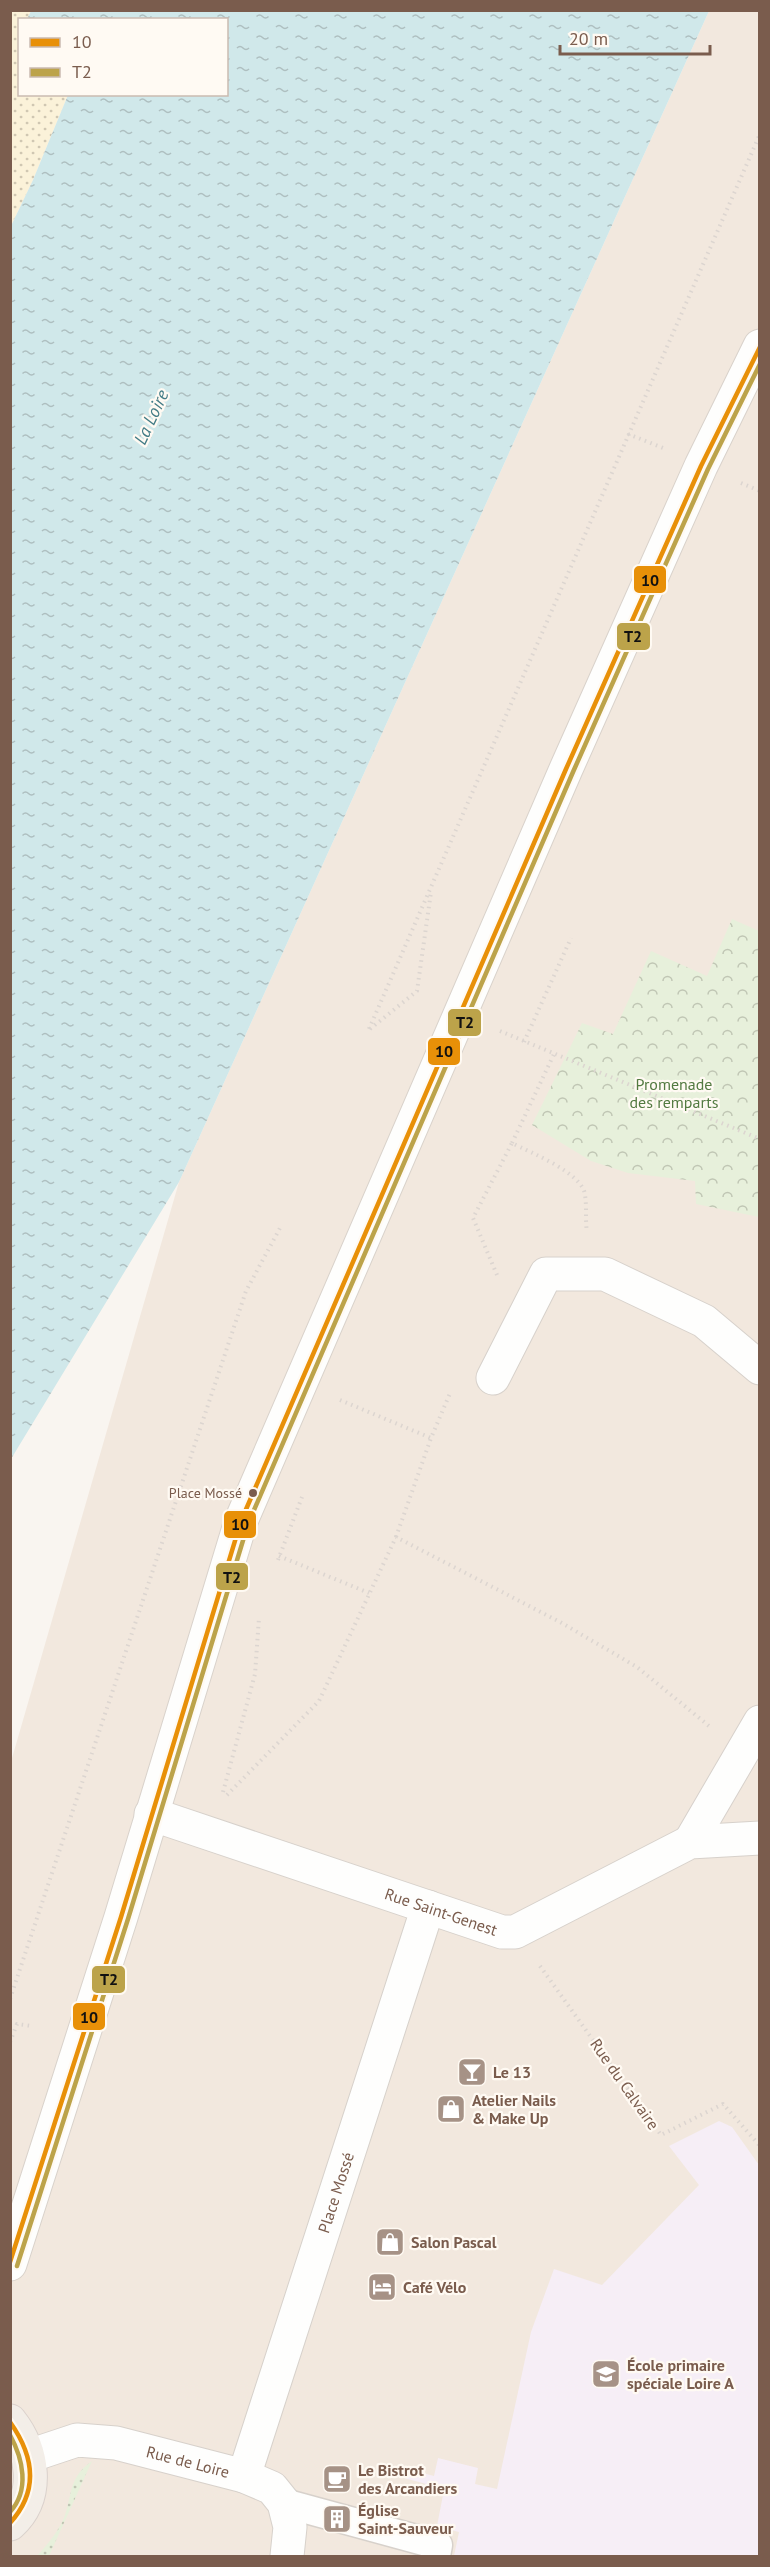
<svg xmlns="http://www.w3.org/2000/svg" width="770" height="2567" font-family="'PT Sans',sans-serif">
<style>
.residential{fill:#f2e8de}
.education{fill:#f6eef6}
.grass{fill:url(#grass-dots)}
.forest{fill:url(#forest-crowns)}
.sand{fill:url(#sand-dots)}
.water{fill:url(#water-ripples)}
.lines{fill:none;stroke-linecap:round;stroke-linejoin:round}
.service-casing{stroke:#d7d1cb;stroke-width:31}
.minor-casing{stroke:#d7d1cb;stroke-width:35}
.secondary-casing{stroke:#d9d2cb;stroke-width:35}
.primary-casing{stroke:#dad1cc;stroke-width:35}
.path{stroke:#dcd5d0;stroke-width:4;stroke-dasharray:1.5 4.5;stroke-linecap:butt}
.service{stroke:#fefefd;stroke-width:28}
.minor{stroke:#fefefd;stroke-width:33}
.secondary{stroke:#fefefd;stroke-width:33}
.primary{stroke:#f3eee8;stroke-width:33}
.bus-1-casing{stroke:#fffaf3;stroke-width:9}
.bus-2-casing{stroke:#fffaf3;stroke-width:9}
.bus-1{stroke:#e89008;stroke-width:4.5}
.bus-2{stroke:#bca34a;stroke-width:4.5}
.bus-dot{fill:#7a5c4d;stroke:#fffaf3;stroke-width:2}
.labels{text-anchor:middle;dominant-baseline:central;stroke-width:4.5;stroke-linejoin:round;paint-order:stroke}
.bus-label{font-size:14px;fill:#7a5c4d;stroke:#fffaf3;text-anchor:end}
.park-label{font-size:16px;fill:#537a41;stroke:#fffaf3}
.street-label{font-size:16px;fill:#7a5c4d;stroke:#fffaf3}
.poi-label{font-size:16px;font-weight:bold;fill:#7a5c4d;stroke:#fffaf3;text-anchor:start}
.water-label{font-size:18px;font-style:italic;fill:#437c86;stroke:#fffaf3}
.line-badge{stroke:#fffaf3;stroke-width:2}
.pale-badge-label{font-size:16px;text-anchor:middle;font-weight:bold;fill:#111}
</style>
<defs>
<pattern id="grass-dots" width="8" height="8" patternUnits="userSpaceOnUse" patternTransform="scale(1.5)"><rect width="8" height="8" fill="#e7f0db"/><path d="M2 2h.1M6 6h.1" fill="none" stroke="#c0c6b4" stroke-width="1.8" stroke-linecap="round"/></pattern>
<pattern id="forest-crowns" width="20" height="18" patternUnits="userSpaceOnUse" patternTransform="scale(1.5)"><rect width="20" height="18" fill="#e7f0db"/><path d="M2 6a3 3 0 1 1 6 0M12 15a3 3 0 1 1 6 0" fill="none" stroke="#c0c6b4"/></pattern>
<pattern id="sand-dots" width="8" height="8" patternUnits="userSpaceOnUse" patternTransform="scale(1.5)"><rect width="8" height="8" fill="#fbf2d9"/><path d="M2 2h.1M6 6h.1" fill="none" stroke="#d0c7b2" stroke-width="1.8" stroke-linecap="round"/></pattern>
<pattern id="water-ripples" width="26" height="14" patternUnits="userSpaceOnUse" patternTransform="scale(1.5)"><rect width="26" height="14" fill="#d0e8ea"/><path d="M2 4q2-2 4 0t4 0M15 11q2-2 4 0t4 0" fill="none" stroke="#aebfc0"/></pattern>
</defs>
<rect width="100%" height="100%" fill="#f9f5f0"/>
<path class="residential" d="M 709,11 L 759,11 L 759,2556 L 11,2556 L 10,1765 L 179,1182 Z"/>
<path class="education" d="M 719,2121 L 732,2127 L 759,2165 L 759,2556 L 454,2556 L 459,2532 L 443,2528 L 443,2530 L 434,2528 L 437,2526 L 443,2495 L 436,2493 L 437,2487 L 397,2476 L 398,2470 L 407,2472 L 407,2469 L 434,2476 L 438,2458 L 478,2468 L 475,2484 L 497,2489 L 531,2332 L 554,2269 L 602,2285 L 699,2185 L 669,2146 Z"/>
<path class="grass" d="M 92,2461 L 49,2556 L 37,2556 C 47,2545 58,2532 64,2518 C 73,2493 68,2478 92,2461 Z"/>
<path class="forest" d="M 732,919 L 759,931 L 759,1217 L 696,1204 L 695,1181 L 628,1173 L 591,1161 L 532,1125 L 582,1023 L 613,1034 L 651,951 L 707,976 Z"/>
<path class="sand" d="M 11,11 L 31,11 L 27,19 L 20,20 L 20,94 L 68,95 L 33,180 L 11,226 Z"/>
<path class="water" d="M 31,11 L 709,11 L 179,1182 L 11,1459 L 11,226 L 33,180 L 68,95 L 226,94 L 226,20 L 27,19 Z"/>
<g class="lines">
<g class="service-casing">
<path id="service" d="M 284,2503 L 438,2545 L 436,2556"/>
</g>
<g class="minor-casing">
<g id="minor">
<path d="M 493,1378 L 546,1274 L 605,1274 L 704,1321 L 760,1368"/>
<path id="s1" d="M 151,1814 L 502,1932 L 515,1932 L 690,1842 L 760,1838"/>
<path d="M 690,1842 L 760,1722"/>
<path id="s2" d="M 29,2456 L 77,2440 L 116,2443 L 244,2476 L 272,2488 L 284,2503 L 290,2527 L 287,2556"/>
<path id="s3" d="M 244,2476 L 428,1907"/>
</g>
</g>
<g class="secondary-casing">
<path id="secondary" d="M 10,2264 L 121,1917 L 241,1521 L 566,769 L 701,466 L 760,346"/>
</g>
<g class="primary-casing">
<path id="primary" d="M 10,2421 C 33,2450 41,2496 10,2524"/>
</g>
<g class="path">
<path d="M 628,434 L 663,448"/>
<path d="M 741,483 L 760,491"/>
<path d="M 369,1029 L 760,134"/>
<path d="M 370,1029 L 417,991 L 431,892"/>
<path d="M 500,1031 L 760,1139"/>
<path d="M 524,1042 L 571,938"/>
<path d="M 512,1143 L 554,1054"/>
<path d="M 497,1275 L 473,1218 L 512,1143 C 531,1153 583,1173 585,1195 C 587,1208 585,1220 587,1232"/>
<path d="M 340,1400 L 431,1438 L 451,1391"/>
<path d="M 396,1537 L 431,1438"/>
<path d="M 279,1556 L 369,1593"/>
<path d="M 278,1560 L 302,1497"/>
<path d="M 223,1792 L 255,1674 L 259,1618"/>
<path d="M 227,1795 L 319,1701 L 396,1537 L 560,1622 L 637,1667 L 709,1726"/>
<path d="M 540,1966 L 661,2135 L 723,2104 L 760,2146"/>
<path d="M 10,1999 L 246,1291 L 280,1228"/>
<path d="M 10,2042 L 17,2024 L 32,2026"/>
</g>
<use href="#service" class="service"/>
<use href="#minor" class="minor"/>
<use href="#secondary" class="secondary"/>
<use href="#primary" class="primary"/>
<g class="bus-1-casing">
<g id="bus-1">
<path d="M 10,2262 L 121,1917 L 241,1521 L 566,769 L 701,466 L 760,347"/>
<path d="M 10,2422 C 34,2456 39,2491 10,2523"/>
</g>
</g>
<g class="bus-2-casing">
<g id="bus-2">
<path d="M 17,2266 L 128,1919 L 248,1524 L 573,772 L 708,469 L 760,364"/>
<path d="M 10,2435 C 23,2459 30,2490 10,2512"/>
</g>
</g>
<use href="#bus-1" class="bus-1"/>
<use href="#bus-2" class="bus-2"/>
</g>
<defs>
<g id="bar-square" transform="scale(1.5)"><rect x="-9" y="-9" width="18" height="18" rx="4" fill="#a69286" stroke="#fffaf3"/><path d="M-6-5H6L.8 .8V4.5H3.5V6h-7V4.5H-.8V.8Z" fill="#fff"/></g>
<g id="shop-square" transform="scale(1.5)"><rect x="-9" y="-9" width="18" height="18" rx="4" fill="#a69286" stroke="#fffaf3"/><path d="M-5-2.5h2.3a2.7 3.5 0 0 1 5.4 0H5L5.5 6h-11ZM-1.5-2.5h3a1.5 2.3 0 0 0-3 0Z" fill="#fff"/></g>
<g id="hotel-square" transform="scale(1.5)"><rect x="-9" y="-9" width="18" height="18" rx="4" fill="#a69286" stroke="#fffaf3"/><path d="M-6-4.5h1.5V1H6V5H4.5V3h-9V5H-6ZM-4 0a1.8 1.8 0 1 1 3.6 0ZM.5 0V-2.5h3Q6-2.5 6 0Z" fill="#fff"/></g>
<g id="school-square" transform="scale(1.5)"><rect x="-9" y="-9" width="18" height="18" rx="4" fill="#a69286" stroke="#fffaf3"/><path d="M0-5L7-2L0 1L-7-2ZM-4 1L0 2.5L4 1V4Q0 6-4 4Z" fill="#fff"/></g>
<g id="cafe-square" transform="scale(1.5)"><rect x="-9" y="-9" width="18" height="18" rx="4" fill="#a69286" stroke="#fffaf3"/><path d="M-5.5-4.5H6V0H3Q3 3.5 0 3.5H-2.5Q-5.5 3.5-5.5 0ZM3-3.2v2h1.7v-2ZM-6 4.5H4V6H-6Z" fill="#fff"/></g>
<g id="building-square" transform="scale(1.5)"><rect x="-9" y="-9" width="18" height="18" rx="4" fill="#a69286" stroke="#fffaf3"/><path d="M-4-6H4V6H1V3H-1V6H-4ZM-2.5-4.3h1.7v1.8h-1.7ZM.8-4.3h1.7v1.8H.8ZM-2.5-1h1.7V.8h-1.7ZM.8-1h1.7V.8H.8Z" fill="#fff"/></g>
</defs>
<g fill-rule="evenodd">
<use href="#bar-square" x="472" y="2072"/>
<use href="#shop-square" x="451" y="2109"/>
<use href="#shop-square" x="390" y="2242"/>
<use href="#hotel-square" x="382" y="2287"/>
<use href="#school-square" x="606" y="2374"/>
<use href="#cafe-square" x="337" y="2479"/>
<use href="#building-square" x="337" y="2519"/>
</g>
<circle class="bus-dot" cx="253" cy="1493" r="5"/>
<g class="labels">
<g class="bus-label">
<text x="242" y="1493">Place Mossé</text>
</g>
<g class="park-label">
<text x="674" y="1084">Promenade<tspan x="674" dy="18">des remparts</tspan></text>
</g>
<g class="street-label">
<text stroke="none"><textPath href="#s1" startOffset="306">Rue Saint-Genest</textPath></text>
<text transform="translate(625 2084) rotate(55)">Rue du Calvaire</text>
<text stroke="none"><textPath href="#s3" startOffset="298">Place Mossé</textPath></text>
<text stroke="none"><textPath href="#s2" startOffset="164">Rue de Loire</textPath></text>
</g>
<g class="poi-label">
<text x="493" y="2072">Le 13</text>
<text x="472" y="2100">Atelier Nails<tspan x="472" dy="18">&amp; Make Up</tspan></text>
<text x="411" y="2242">Salon Pascal</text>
<text x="403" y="2287">Café Vélo</text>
<text x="627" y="2365">École primaire<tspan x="627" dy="18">spéciale Loire A</tspan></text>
<text x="358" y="2470">Le Bistrot<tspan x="358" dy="18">des Arcandiers</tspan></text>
<text x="358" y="2510">Église<tspan x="358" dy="18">Saint-Sauveur</tspan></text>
</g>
<g class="water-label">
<text transform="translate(151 417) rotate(-65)">La Loire</text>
</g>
</g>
<g class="line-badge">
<rect x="633" y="565" width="34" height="29" rx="6" fill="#e89008"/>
<rect x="616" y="622" width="35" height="29" rx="6" fill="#bca34a"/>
<rect x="447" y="1008" width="35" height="29" rx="6" fill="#bca34a"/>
<rect x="427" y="1037" width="34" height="29" rx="6" fill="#e89008"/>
<rect x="223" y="1510" width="34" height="29" rx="6" fill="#e89008"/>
<rect x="215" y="1562" width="34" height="29" rx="6" fill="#bca34a"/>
<rect x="91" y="1965" width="35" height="29" rx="6" fill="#bca34a"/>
<rect x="72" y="2002" width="34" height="29" rx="6" fill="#e89008"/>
</g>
<g class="pale-badge-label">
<text x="650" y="586">10</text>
<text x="633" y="642">T2</text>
<text x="465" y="1028">T2</text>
<text x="444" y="1057">10</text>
<text x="240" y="1530">10</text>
<text x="232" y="1583">T2</text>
<text x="109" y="1985">T2</text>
<text x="89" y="2023">10</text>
</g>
<rect width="770" height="2567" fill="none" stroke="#7a5c4d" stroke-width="24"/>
<rect x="18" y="18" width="210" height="78" fill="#fffaf3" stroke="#cabbb1" stroke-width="1.5"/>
<rect x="30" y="38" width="30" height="9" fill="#e89008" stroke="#cabbb1" stroke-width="1.5"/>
<text x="72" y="48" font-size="18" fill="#7a5c4d">10</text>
<rect x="30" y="68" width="30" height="9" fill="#bca34a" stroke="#cabbb1" stroke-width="1.5"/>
<text x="72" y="78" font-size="18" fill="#7a5c4d">T2</text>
<path d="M560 45v9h150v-9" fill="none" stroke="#7a5c4d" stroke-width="3"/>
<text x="569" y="45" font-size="18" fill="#7a5c4d" stroke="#fffaf3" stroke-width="4.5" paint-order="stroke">20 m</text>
</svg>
